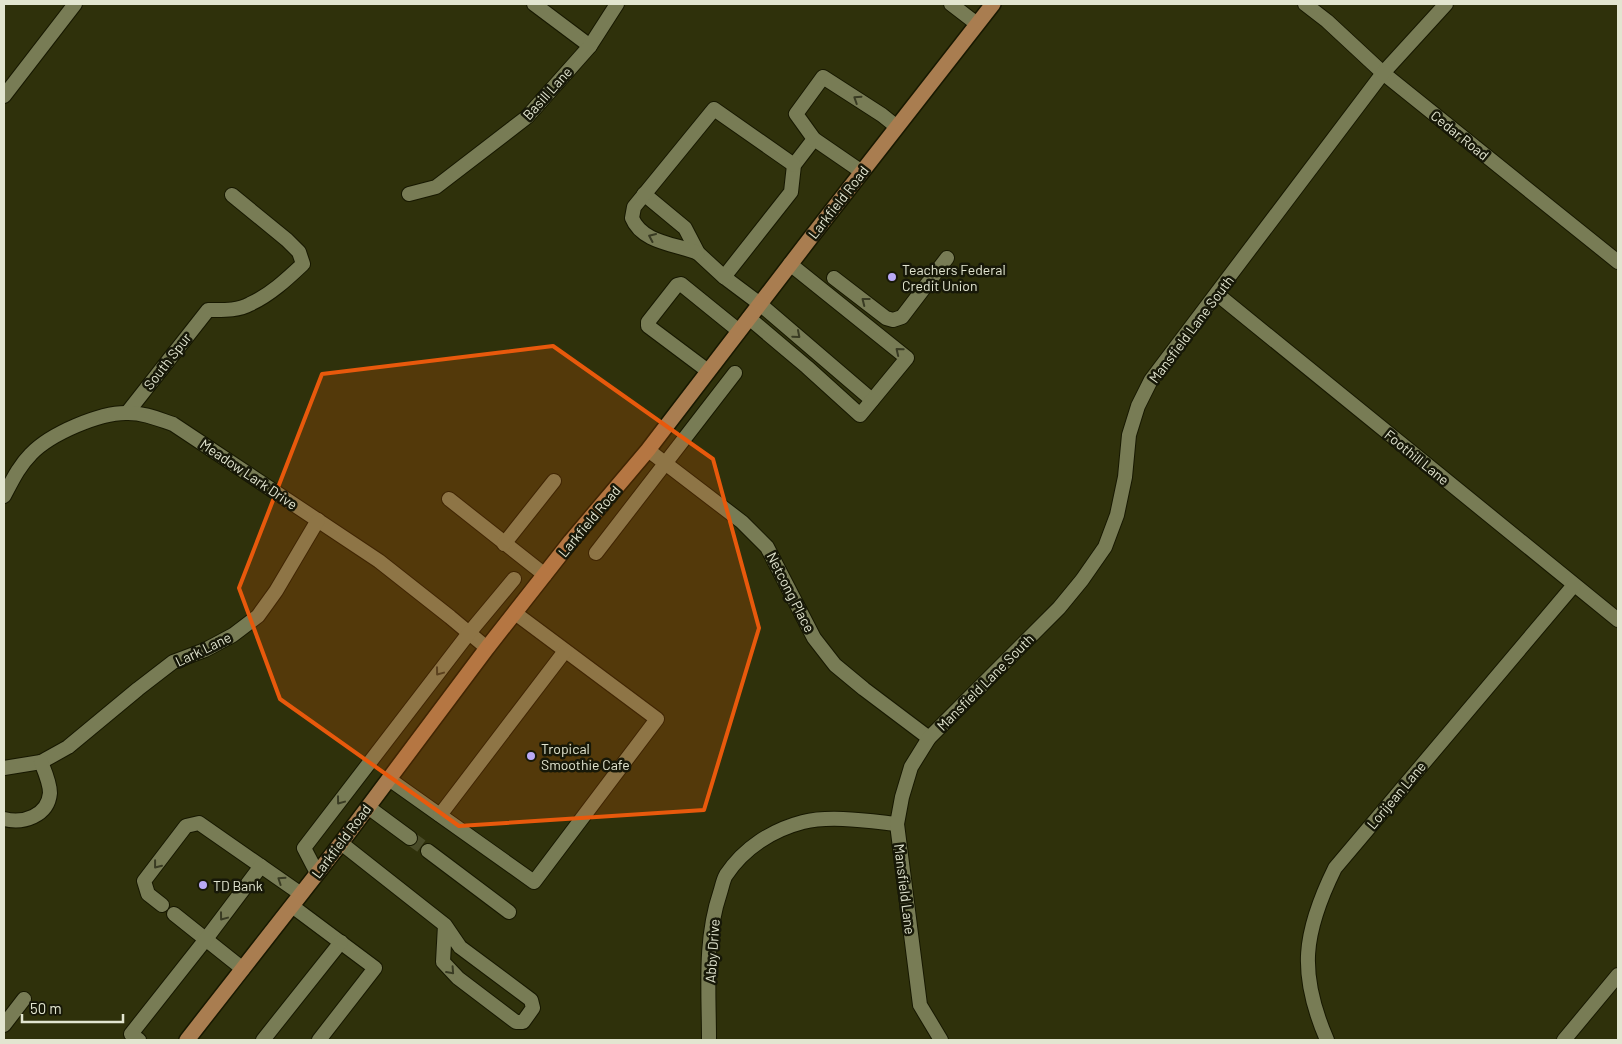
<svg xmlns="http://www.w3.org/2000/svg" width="1622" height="1044" font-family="Barlow,sans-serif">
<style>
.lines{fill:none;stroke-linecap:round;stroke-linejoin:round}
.minor-tunnel{stroke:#4a4c29;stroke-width:14;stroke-dasharray:14 7;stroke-linecap:butt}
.minor-casing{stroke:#171800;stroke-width:16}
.major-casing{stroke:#171800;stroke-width:18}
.minor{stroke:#787c55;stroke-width:14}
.major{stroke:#a97d50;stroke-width:15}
.oneway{stroke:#393b23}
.marked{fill:#e8590c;fill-opacity:0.2;stroke:#e8590c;stroke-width:4;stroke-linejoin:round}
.poi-dot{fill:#baaaf7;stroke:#171808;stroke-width:2}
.labels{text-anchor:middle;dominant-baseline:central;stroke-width:5;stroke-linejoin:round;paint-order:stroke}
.street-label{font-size:14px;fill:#e2e5d0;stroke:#171808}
.poi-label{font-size:14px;fill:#e2e5d0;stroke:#171808;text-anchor:start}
</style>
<rect width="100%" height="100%" fill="#2f310b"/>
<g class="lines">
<path class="minor-tunnel" d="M 410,838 L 428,851"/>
<g class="minor-casing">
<g id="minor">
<path d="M 534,4 L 590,46"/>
<path d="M 951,4 L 977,24"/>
<path d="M 1305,4 L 1327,21 L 1383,73 L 1618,262"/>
<path d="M 4,96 L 75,4"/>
<path d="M 814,139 L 794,165 L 791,192 L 724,277 L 760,304 L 872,400"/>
<path d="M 862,172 L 814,139 L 796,114 L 823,77 L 882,115 L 897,127"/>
<path d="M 409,194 L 436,187 L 527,117 L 590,46 L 617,4"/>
<path d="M 644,194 L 685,228 L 698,253 L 724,277"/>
<path d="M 698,253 C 676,244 642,243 632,218 L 634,207 L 714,109 L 794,165"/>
<path d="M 834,278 L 886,318 L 893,320 L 902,317 L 947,258"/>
<path d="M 1217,294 L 1618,620"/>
<path d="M 749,318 L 807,367 L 860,415 L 907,358 L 790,264"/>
<path d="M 708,371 L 648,326 L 648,322 L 677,285 L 681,284 L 739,331"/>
<path d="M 127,413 L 208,310 C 222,310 238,311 250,304 C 270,295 287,279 303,264 L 299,252 L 287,240 L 232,195"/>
<path d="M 648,450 L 742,522 L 767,547 L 814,638 L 835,665 L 864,689 L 929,738"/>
<path d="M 4,496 C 12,481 19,466 31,454 C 50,434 100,412 128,413 C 144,413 158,419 173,424 L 379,561 L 450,617 L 487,648"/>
<path d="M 449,499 L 545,575"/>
<path d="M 504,544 L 554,481"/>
<path d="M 596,553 L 735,373"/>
<path d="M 4,768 L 41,762 L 68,747 L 138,689 L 173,662 L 205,650 L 233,635 L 258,616 L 276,591 L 318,520"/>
<path d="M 389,779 L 534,882 L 657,719 L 515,613"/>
<path d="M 368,807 L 410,838"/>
<path d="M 440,815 L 565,651"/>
<path d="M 4,819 C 23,824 48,816 50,793 C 50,783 45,772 41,762"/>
<path d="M 341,843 L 445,925 L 460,947 L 531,1000 L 533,1008 L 523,1022 L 516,1022 L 458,978 L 443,962 L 445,925"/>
<path d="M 428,851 L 509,912"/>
<path d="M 317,873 L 304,848 L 469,633 L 514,579"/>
<path d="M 162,905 L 148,894 L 144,881 L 186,826 L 199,823 L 301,894"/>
<path d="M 292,906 L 375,968 L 319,1040"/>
<path d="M 174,914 L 243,969"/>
<path d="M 4,1025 L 24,999"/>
<path d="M 139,1040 L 131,1034 L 206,939 L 261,866"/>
<path d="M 263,1040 L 341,942"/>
<path d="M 709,1040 C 709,991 704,940 720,893 C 722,887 723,880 726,875 C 744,848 772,830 803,822 C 830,815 869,821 897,824"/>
<path d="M 941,1040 L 920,1005 L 897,824 L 902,797 L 911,767 L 929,738 L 1059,608 L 1082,580 L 1105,547 L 1117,515 L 1125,477 L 1129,435 L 1138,406 L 1151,380 L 1383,73 L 1446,4"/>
<path d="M 1327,1040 C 1298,973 1303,933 1335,868 L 1574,585"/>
<path d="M 1564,1040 L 1618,975"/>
</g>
</g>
<g class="major-casing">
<path id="major" d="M 187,1040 L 341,843 L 487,648 L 571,541 L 648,450 L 812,236 L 993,4"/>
</g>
<use href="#minor" class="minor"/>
<use href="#major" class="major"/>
</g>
<defs><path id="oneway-chevron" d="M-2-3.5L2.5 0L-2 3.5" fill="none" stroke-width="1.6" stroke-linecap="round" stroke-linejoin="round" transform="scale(1.25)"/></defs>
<g class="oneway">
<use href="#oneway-chevron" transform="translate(857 99) rotate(-147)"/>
<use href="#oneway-chevron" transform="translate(652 237) rotate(-156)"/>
<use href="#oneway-chevron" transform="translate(865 301) rotate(-142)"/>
<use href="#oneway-chevron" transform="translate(797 335) rotate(41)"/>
<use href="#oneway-chevron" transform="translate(899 351) rotate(-141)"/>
<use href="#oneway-chevron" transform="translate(439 672) rotate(127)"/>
<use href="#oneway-chevron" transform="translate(340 801) rotate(127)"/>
<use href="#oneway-chevron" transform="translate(157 865) rotate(128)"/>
<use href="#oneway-chevron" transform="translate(281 880) rotate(-146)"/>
<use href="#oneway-chevron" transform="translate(223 917) rotate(127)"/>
<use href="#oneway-chevron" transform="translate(451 971) rotate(48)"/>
</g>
<path class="marked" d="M 553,346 L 713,459 L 759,628 L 704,810 L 459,826 L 280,699 L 239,588 L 322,374 Z"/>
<g class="poi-dot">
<circle cx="892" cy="277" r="5"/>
<circle cx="531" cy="756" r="5"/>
<circle cx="203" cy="885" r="5"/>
</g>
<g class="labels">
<g class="street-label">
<text transform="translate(547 93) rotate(-48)">Basill Lane</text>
<text transform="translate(1460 135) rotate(39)">Cedar Road</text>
<text transform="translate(838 202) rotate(-52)">Larkfield Road</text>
<text transform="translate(1191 329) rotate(-53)">Mansfield Lane South</text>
<text transform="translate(167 361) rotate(-52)">South Spur</text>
<text transform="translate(1417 457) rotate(39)">Foothill Lane</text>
<text transform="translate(249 474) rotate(34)">Meadow Lark Drive</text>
<text transform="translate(589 521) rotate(-50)">Larkfield Road</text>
<text transform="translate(791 592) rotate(63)">Netcong Place</text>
<text transform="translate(203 649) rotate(-26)">Lark Lane</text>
<text transform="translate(985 682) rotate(-45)">Mansfield Lane South</text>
<text transform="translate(1396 795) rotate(-50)">Lorijean Lane</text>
<text transform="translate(341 841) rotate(-53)">Larkfield Road</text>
<text transform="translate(905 889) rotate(83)">Mansfield Lane</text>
<text transform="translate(712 951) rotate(-86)">Abby Drive</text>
</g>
<g class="poi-label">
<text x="902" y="269">Teachers Federal<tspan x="902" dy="16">Credit Union</tspan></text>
<text x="541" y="748">Tropical<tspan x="541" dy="16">Smoothie Cafe</tspan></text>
<text x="213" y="885">TD Bank</text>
</g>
</g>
<rect width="1622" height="1044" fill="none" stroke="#e2e5d0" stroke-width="10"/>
<path d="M22 1014v8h101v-8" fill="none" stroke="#e2e5d0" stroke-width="2.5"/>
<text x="30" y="1014" font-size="15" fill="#e2e5d0" stroke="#171808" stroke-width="4" paint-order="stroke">50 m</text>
</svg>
